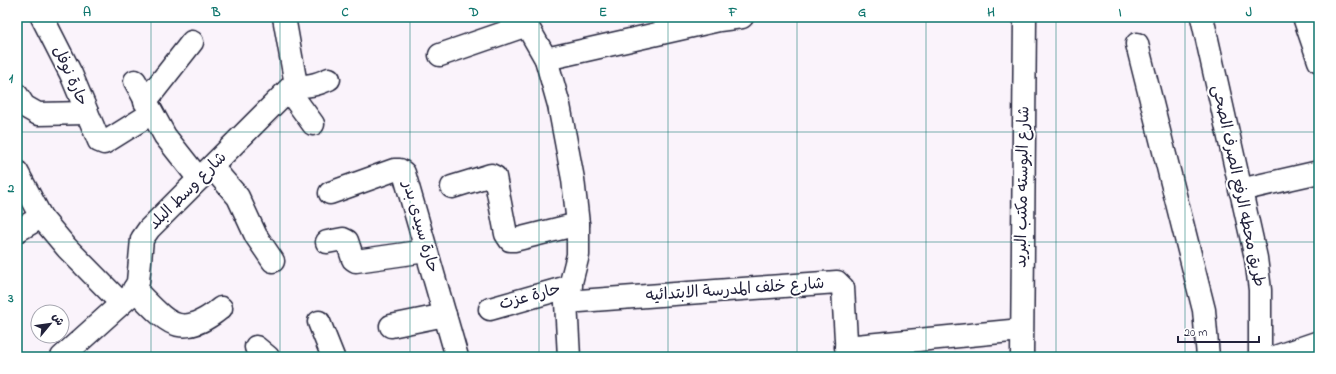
<svg xmlns="http://www.w3.org/2000/svg" width="1336" height="374" font-family="'Indie Flower','Playpen Sans Arabic',sans-serif">
<style>
.lines{fill:none;stroke-linecap:round;stroke-linejoin:round}
.minor-casing{stroke:#22223b;stroke-width:25}
.minor{stroke:#fff;stroke-width:22}
.grid{fill:none;stroke:#0f766e;stroke-width:1;stroke-opacity:0.55}
.labels{text-anchor:middle;dominant-baseline:central;stroke-width:4;stroke-linejoin:round;paint-order:stroke}
.street-label{font-size:16px;fill:#22223b;stroke:#fff}
.neatline{fill:none;stroke:#0f766e;stroke-width:1.5}
.grid-label{font-size:13px;text-anchor:middle;font-weight:bold;fill:#0f766e}
</style>
<rect width="100%" height="100%" fill="#faf3fb"/>
<filter id="ink" filterUnits="userSpaceOnUse"><feTurbulence type="fractalNoise" baseFrequency=".025" numOctaves="2"/><feDisplacementMap in="SourceGraphic" scale="8" xChannelSelector="R" yChannelSelector="G"/><feConvolveMatrix kernelMatrix="1 2 1 2 8 2 1 2 1" color-interpolation-filters="sRGB"/></filter>
<g filter="url(#ink)">
<g class="lines">
<g class="minor-casing">
<g id="minor">
<path d="M 42,17 L 71,74 L 99,141 L 104,143 L 152,113"/>
<path d="M 522,17 L 546,59 L 559,105 L 573,179 L 578,224 L 578,255 L 566,302 L 569,357"/>
<path d="M 1202,17 L 1256,258 L 1260,290 L 1260,357"/>
<path d="M 1304,17 L 1319,61"/>
<path d="M 1137,44 L 1204,310 L 1208,357"/>
<path d="M 440,55 L 527,25"/>
<path d="M 546,59 L 719,20 L 742,17"/>
<path d="M 135,81 L 165,136 L 199,179"/>
<path d="M 293,85 C 307,87 316,85 329,79"/>
<path d="M 289,91 L 313,124"/>
<path d="M 17,95 L 24,106 L 38,114 L 87,113"/>
<path d="M 145,102 L 192,42"/>
<path d="M 212,167 L 238,197 L 256,236 L 273,261"/>
<path d="M 17,172 L 41,217 L 67,248 L 121,303"/>
<path d="M 452,187 L 491,175 L 495,177 L 506,234 L 510,240 L 514,240 L 578,224"/>
<path d="M 1240,190 L 1319,172"/>
<path d="M 330,193 L 394,170 L 400,170 L 404,173 L 457,357"/>
<path d="M 17,231 L 41,217"/>
<path d="M 327,242 L 343,239 L 347,241 L 353,259 L 356,261 L 426,251"/>
<path d="M 134,289 C 166,320 178,343 221,308"/>
<path d="M 566,302 L 837,282 L 843,288 L 847,357"/>
<path d="M 490,309 L 571,286"/>
<path d="M 319,322 L 333,357"/>
<path d="M 391,326 L 445,315"/>
<path d="M 256,347 L 268,357"/>
<path d="M 846,347 L 1021,330"/>
<path d="M 62,357 L 132,294 L 138,282 L 142,239 L 149,229 L 293,85 L 295,79 L 284,17"/>
<path d="M 1022,357 L 1025,17"/>
<path d="M 1275,357 L 1319,342"/>
</g>
</g>
<use href="#minor" class="minor"/>
</g>
</g>
<path class="grid" d="M 151,17 L 151,357M 280,17 L 280,357M 410,17 L 410,357M 539,17 L 539,357M 668,17 L 668,357M 797,17 L 797,357M 926,17 L 926,357M 1056,17 L 1056,357M 1185,17 L 1185,357M 17,132 L 1319,132M 17,242 L 1319,242"/>
<g class="labels">
<g class="street-label">
<text transform="translate(70 76) rotate(66)">حارة نوفل</text>
<text transform="translate(1238 186) rotate(78)">طريق محطه الرفع الصرف الصحى</text>
<text transform="translate(1023 187) rotate(-89)">شارع البوسته مكتب البريد</text>
<text transform="translate(188 191) rotate(-45)">شارع وسط البلد</text>
<text transform="translate(420 227) rotate(74)">حارة سيدى بدر</text>
<text transform="translate(735 290) rotate(-4)">شارع خلف المدرسة الابتدائيه</text>
<text transform="translate(530 297) rotate(-15)">حارة عزت</text>
</g>
</g>
<rect width="1336" height="374" fill="none" stroke="#fff" stroke-width="44"/>
<g transform="translate(50 324) rotate(61)"><circle r="19" fill="#ffffff" stroke="#a7a7b1"/>
<path d="M0-3L7 15L0 10L-7 15Z" fill="#22223b"/>
<text y="-6" font-size="11" font-weight="bold" text-anchor="middle" fill="#22223b">ش</text>
</g>
<path d="M1178 336v6h81v-6" fill="none" stroke="#22223b" stroke-width="2"/>
<text x="1184" y="336" font-size="12" fill="#22223b" stroke="#ffffff" stroke-width="3" paint-order="stroke">20 m</text>
<rect x="22" y="22" width="1292" height="330" class="neatline"/>
<g class="grid-label">
<text x="87" y="16">A</text>
<text x="216" y="16">B</text>
<text x="345" y="16">C</text>
<text x="474" y="16">D</text>
<text x="603" y="16">E</text>
<text x="733" y="16">F</text>
<text x="862" y="16">G</text>
<text x="991" y="16">H</text>
<text x="1120" y="16">I</text>
<text x="1249" y="16">J</text>
<text x="11" y="82">1</text>
<text x="11" y="192">2</text>
<text x="11" y="302">3</text>
</g>
</svg>
